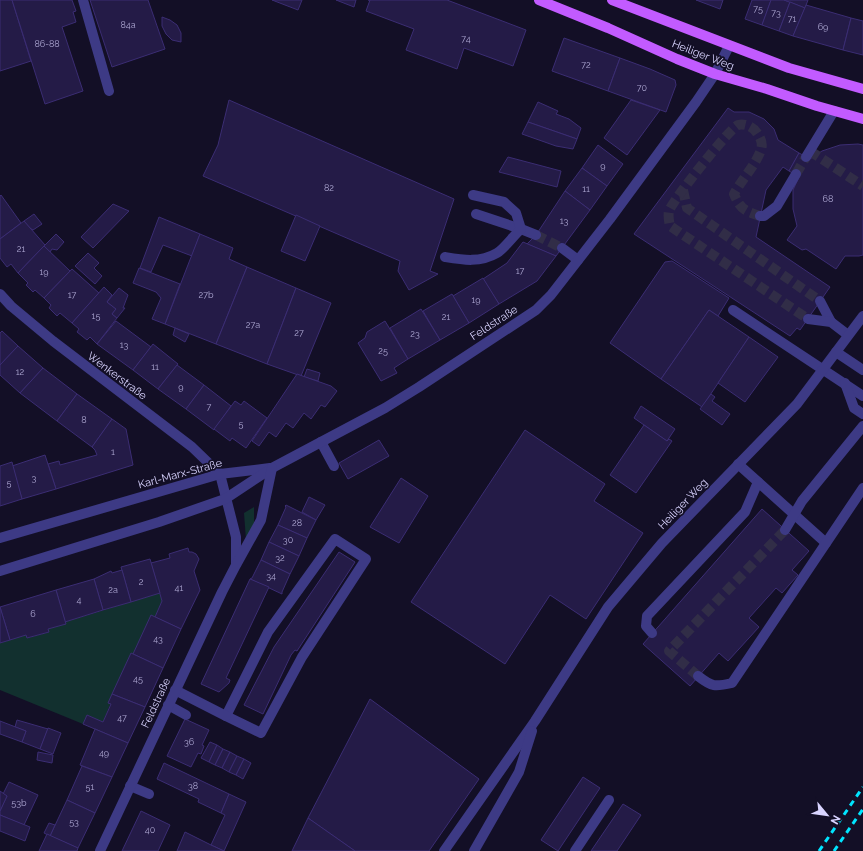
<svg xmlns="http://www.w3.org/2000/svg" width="863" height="851" font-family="Raleway,sans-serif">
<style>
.green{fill:#12302f}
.building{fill:#241b47;stroke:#3b2d73}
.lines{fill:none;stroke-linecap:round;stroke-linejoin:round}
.minor-tunnel{stroke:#312d47;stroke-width:10;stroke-dasharray:10 5;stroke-linecap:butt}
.minor{stroke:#3d3a85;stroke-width:10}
.major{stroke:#c25bff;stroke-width:10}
.rail{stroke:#00e5ff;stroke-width:3;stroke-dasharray:6 5;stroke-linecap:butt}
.labels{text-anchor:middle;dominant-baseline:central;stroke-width:3.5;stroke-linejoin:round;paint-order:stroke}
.number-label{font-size:9px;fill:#aca6d1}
.street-label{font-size:11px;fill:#d9d4ff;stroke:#130f26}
</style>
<rect width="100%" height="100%" fill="#130f26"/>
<g class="green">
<path d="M 254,507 L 254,523 L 246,540 L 244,513 Z"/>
<path d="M 160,593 L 162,601 L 155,617 L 133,654 L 131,653 L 103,722 L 87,715 L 83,724 L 0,690 L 0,643 L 26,635 L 28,638 L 49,632 L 48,629 L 65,624 L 65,622 Z"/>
</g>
<g class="building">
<path d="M 0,0 L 12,0 L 31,61 L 0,71 Z"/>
<path d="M 12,0 L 72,0 L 76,11 L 73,12 L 76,22 L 62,27 L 83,91 L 45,104 Z"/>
<path d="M 90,0 L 148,0 L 165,49 L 112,67 Z"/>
<path d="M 272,0 L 302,0 L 298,10 Z"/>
<path d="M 336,0 L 356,0 L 354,7 Z"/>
<path d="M 368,0 L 447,0 L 526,30 L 513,66 L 464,48 L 457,69 L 406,50 L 414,29 L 366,11 L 370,0 Z"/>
<path d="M 696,0 L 723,0 L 720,9 Z"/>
<path d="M 752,0 L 771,0 L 762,25 L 745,19 Z"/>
<path d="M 771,0 L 784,0 L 790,2 L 779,31 L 762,25 Z"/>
<path d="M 784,0 L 808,0 L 805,8 Z"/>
<path d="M 790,2 L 805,8 L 793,36 L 779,31 Z"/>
<path d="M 806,5 L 851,18 L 843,50 L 793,36 Z"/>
<path d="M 162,17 L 170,20 L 177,25 L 181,33 L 181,42 L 172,40 L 166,34 L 162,26 Z"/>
<path d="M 851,18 L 863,21 L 863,55 L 843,50 Z"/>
<path d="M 564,38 L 620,58 L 608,91 L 552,71 Z"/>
<path d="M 620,58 L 650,69 L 675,80 L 676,85 L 666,112 L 608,91 Z"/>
<path d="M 229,100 L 454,199 L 430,271 L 438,274 L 409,290 L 398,271 L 400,261 L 203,176 L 218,145 Z"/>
<path d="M 631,100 L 660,110 L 627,155 L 604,138 Z"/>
<path d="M 538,102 L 558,111 L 556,114 L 569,119 L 581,128 L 577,139 L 528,122 Z"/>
<path d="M 728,108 L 734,112 L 749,112 L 764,119 L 774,129 L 778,140 L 799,153 L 789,171 L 783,167 L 766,190 L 756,237 L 830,287 L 800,330 L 797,328 L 790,336 L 634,234 Z"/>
<path d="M 528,122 L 577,139 L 573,149 L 556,146 L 522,134 Z"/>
<path d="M 858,144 L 863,145 L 863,255 L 859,256 L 845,256 L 836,269 L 806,249 L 802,250 L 787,240 L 797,226 L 793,209 L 793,190 L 799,177 L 789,171 L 799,153 L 810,159 L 822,151 L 840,145 Z"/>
<path d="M 598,145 L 623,164 L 607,186 L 582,168 Z"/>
<path d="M 508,157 L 561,171 L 557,187 L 499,172 Z"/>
<path d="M 582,168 L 607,186 L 590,210 L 565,191 Z"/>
<path d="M 565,191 L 590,210 L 556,256 L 527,244 L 536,235 Z"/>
<path d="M 1,195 L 21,223 L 0,239 L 0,196 Z"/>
<path d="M 113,204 L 129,211 L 93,248 L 81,237 Z"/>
<path d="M 34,214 L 42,224 L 33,230 L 27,226 L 24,221 Z"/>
<path d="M 296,215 L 320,226 L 305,261 L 281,251 Z"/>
<path d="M 159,217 L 200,234 L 192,256 L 163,245 L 151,272 L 140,268 Z"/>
<path d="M 24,221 L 45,245 L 18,273 L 11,264 L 7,267 L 0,258 L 0,239 Z"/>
<path d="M 56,234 L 64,242 L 57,250 L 52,249 L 50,252 L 44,246 Z"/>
<path d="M 200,234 L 233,248 L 229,259 L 247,267 L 216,344 L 165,324 Z"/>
<path d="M 523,242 L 556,256 L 537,281 L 499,304 L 483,279 L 507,263 Z"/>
<path d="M 44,246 L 70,271 L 44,298 L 35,290 L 33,292 L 26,285 L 28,283 L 18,273 Z"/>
<path d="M 88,253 L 99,263 L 94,268 L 102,276 L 95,284 L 75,266 Z"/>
<path d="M 672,261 L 729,298 L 718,316 L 709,310 L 661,379 L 610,343 L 665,262 Z"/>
<path d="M 247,267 L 296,288 L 267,364 L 216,344 Z"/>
<path d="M 139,268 L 180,284 L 165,324 L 152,319 L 161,298 L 156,292 L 133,283 Z"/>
<path d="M 72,269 L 99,293 L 72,323 L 60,313 L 57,316 L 49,308 L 51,305 L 44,298 Z"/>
<path d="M 483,278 L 499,304 L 469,323 L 453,296 Z"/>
<path d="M 104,287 L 112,295 L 107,302 L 116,309 L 112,314 L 117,318 L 97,344 L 90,337 L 87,340 L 77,332 L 79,329 L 72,323 Z"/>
<path d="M 119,288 L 128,295 L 123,308 L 125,308 L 117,318 L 112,314 L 116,309 L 107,302 Z"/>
<path d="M 296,288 L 331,303 L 301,376 L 267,364 Z"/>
<path d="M 452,294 L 469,323 L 440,340 L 423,311 Z"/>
<path d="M 421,309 L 440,340 L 408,359 L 390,328 Z"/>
<path d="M 709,310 L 749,337 L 702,407 L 661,379 Z"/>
<path d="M 116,321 L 151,347 L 133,370 L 97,344 Z"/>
<path d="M 385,321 L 408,359 L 394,368 L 397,373 L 381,381 L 358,343 L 365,338 L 367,332 Z"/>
<path d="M 175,328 L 189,334 L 185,342 L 173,335 Z"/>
<path d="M 2,331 L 18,346 L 0,365 L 0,333 Z"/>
<path d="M 749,337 L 778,357 L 745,402 L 718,383 Z"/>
<path d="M 153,344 L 178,364 L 158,389 L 133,370 Z"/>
<path d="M 18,346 L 43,368 L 20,393 L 0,375 L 0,365 Z"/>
<path d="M 177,365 L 204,385 L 186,409 L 158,389 Z"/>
<path d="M 43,368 L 77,394 L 57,421 L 20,393 Z"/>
<path d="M 307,369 L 320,373 L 318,381 L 304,377 Z"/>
<path d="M 297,374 L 331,386 L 337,391 L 325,407 L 321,405 L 311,419 L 304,413 L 293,428 L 286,423 L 276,437 L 269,432 L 259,446 L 252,441 Z"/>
<path d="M 204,385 L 231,406 L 214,430 L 186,409 Z"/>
<path d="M 77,394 L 112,419 L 92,447 L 57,421 Z"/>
<path d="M 711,394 L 715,397 L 712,401 L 730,414 L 722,425 L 700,409 Z"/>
<path d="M 235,401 L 241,405 L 244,401 L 267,418 L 246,448 L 232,438 L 230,441 L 214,429 Z"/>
<path d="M 641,406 L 675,429 L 667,441 L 634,418 Z"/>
<path d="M 112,419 L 126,429 L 133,465 L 56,489 L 48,464 L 59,461 L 60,465 L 97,455 L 95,450 L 92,447 Z"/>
<path d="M 644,425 L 667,441 L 669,439 L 672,441 L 636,493 L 610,475 Z"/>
<path d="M 525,430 L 605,484 L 594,501 L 643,533 L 586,619 L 550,595 L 505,664 L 411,602 Z"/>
<path d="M 379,440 L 389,456 L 348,479 L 339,463 Z"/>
<path d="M 45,455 L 56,489 L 22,499 L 12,466 Z"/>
<path d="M 12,462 L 22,499 L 0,506 L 0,466 Z"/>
<path d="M 401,478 L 428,496 L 399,543 L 370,527 Z"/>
<path d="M 309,497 L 325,505 L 316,520 L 302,512 Z"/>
<path d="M 286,505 L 316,520 L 307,538 L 278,525 L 286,507 L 285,506 Z"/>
<path d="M 762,509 L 809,551 L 792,570 L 798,575 L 782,593 L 776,588 L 749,618 L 759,627 L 728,661 L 719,653 L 690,686 L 643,644 Z"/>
<path d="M 278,525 L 307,538 L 299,556 L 269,542 Z"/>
<path d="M 269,542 L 299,556 L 290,574 L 261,560 Z"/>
<path d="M 188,548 L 189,552 L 192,552 L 196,554 L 199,559 L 194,571 L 200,590 L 181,629 L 155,617 L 162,601 L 151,563 L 170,558 L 169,554 Z"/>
<path d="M 339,552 L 355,562 L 297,651 L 295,650 L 291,655 L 263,714 L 244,705 L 274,647 Z"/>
<path d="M 150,559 L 160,593 L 131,602 L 121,567 Z"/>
<path d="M 261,560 L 290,574 L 282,592 L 282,594 L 250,579 L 252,578 Z"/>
<path d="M 122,570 L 131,602 L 103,610 L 94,579 L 111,571 L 112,573 Z"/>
<path d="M 94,579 L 103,610 L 65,622 L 56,590 Z"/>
<path d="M 250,579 L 269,587 L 226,678 L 230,680 L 229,683 L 219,692 L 201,684 Z"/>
<path d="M 56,590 L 66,624 L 48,629 L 49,632 L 27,638 L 26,635 L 10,640 L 0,607 Z"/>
<path d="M 0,607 L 10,640 L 0,643 Z"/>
<path d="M 151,615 L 181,629 L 163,668 L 133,654 Z"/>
<path d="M 131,653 L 163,668 L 145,707 L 112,694 Z"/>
<path d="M 112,694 L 145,707 L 128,743 L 83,724 L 87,715 L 103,722 L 111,704 L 108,703 Z"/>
<path d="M 370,699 L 479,779 L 429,851 L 355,851 L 308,818 Z"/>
<path d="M 185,719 L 209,730 L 202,745 L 204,746 L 201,754 L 198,753 L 191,767 L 167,756 Z"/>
<path d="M 17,720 L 48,729 L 40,749 L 22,742 L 26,731 L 15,727 Z"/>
<path d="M 0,721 L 26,731 L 22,742 L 0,734 Z"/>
<path d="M 48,728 L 61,733 L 53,754 L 40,749 Z"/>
<path d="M 95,729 L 128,743 L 112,777 L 80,765 Z"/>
<path d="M 210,742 L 217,745 L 209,762 L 201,758 Z"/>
<path d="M 217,745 L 223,749 L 215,765 L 209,762 Z"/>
<path d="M 223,749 L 230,752 L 222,768 L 215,765 Z"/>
<path d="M 38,752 L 53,755 L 52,763 L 37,760 Z"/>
<path d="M 230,752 L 237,756 L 229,772 L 222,768 Z"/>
<path d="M 237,756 L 244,759 L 236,775 L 229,772 Z"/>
<path d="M 244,759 L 251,763 L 243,779 L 236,775 Z"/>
<path d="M 164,763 L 229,794 L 221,813 L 198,802 L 199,799 L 157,779 Z"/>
<path d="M 82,766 L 112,777 L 95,813 L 67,800 Z"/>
<path d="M 583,777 L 600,788 L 558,851 L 541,840 Z"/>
<path d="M 9,782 L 38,795 L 24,825 L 0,815 L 0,811 L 7,796 L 3,794 Z"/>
<path d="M 0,791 L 7,796 L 0,811 Z"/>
<path d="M 229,794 L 246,802 L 224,851 L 211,845 L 225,815 L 221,813 Z"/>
<path d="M 67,800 L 95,813 L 78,848 L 50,836 Z"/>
<path d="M 623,804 L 641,815 L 617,851 L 591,851 Z"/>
<path d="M 141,811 L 170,825 L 158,851 L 122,851 Z"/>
<path d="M 0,815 L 30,827 L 25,841 L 0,831 Z"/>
<path d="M 308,818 L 355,851 L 292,851 Z"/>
<path d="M 49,823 L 55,825 L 50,836 L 44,833 Z"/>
<path d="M 185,832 L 211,845 L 224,851 L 177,851 Z"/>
<path d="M 47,834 L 78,848 L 77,851 L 39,851 Z"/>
</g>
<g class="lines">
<g class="minor-tunnel">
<path d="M 810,151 L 863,186"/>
<path d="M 796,174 L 806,157"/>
<path d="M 683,190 L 687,208 L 820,301"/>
<path d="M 760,216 C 745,211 740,209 734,194 C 742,179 755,166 761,150 C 763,143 761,139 757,133 C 753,127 745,123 738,125 C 729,129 672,201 669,211 C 668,215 669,222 670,226 L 808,319"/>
<path d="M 536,235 L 562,248"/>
<path d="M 698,676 L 669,651 L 785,530"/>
</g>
<g class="minor">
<path d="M 83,0 L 109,91"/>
<path d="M 806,157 L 834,111"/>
<path d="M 476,214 L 521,229 L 536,235"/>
<path d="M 760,216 L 764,216 L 777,206 L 796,174"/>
<path d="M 562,248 L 578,260"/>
<path d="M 445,257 C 463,260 480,263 497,253 C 504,249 514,235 521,229 L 516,213 L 504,202 L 473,195"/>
<path d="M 0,294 L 11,306 L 53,341 L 192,447 L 220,474"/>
<path d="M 820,301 L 831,322"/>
<path d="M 733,310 L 863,396"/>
<path d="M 808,319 L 831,322 L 848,335"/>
<path d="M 836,352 L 863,370"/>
<path d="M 845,383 L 854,408 L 863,414"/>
<path d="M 321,442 L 334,466"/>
<path d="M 738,464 L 826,543"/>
<path d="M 220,474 L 236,537 L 236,564"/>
<path d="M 785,530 L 802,501 L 863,426"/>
<path d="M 0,538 L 220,474 L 270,468"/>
<path d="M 335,539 L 366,559 L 302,657 L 261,733 L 226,716 L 268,632 Z"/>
<path d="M 0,571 L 159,522 L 225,499 L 272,468 L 385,408 L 419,387 L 536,310 L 551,295 L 610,219 L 696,102 L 715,74 L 729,46"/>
<path d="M 652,633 L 646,626 L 647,616 L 745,512 L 758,482"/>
<path d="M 698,676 C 712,687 715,687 732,683 L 863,488"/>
<path d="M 175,690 L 226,716"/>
<path d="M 168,705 L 186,715"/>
<path d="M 130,786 L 149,794"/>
<path d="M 100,851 L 222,592 L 236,565 L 261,520 L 272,468"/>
<path d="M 444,851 L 535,721 L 608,607 L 662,543 L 797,404 L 863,316"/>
<path d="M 474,851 L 519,772 L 532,731"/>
<path d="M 575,851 L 609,800"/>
</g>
<g class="major">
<path d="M 539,0 L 608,28 L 677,59 L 715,74 L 767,89 L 817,106 L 863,119"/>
<path d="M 612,0 L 789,68 L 863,89"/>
</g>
<g class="rail">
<path d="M 819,851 L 863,787"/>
<path d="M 834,851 L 863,809"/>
</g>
</g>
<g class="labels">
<g class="number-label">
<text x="758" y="9">75</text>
<text x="776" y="13">73</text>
<text x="792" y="19">71</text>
<text x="128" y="25">84a</text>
<text x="823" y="27">69</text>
<text x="466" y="39">74</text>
<text x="47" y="44">86-88</text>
<text x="586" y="65">72</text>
<text x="642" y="88">70</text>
<text x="603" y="166">9</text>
<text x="329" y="188">82</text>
<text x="586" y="189">11</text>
<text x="828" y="199">68</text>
<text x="564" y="221">13</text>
<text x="21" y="249">21</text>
<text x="520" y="271">17</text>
<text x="44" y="272">19</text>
<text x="72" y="295">17</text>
<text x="206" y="295">27b</text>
<text x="476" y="300">19</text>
<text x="96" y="316">15</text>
<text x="446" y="317">21</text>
<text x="253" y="325">27a</text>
<text x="299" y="333">27</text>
<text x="415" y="334">23</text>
<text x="124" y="345">13</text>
<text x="383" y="351">25</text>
<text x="155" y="367">11</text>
<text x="20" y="372">12</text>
<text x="181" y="387">9</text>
<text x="209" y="407">7</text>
<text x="84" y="420">8</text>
<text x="241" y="424">5</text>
<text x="113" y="452">1</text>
<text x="34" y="478">3</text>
<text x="9" y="483">5</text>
<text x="297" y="523">28</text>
<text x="288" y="540">30</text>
<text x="280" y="558">32</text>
<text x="271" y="576">34</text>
<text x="141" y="582">2</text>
<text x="179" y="588">41</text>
<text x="113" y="590">2a</text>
<text x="79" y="600">4</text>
<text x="33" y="614">6</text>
<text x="158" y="639">43</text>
<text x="138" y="679">45</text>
<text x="122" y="718">47</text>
<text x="189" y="742">36</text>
<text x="104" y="753">49</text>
<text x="193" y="786">38</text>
<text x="90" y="787">51</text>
<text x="19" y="803">53b</text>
<text x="74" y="822">53</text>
<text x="150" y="830">40</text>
</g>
<g class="street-label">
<text transform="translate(703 55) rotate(21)">Heiliger Weg</text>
<text transform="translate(494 323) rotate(-33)">Feldstraße</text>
<text transform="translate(117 376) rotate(37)">Wenkerstraße</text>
<text transform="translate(180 474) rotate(-15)">Karl-Marx-Straße</text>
<text transform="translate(683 504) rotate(-46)">Heiliger Weg</text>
<text transform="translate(156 703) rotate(-65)">Feldstraße</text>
</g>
</g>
<g transform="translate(827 815) rotate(119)" stroke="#130f26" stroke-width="3" paint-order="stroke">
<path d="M0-3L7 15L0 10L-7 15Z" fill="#d9d4ff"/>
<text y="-6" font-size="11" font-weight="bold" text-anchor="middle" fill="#d9d4ff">N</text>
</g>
</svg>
